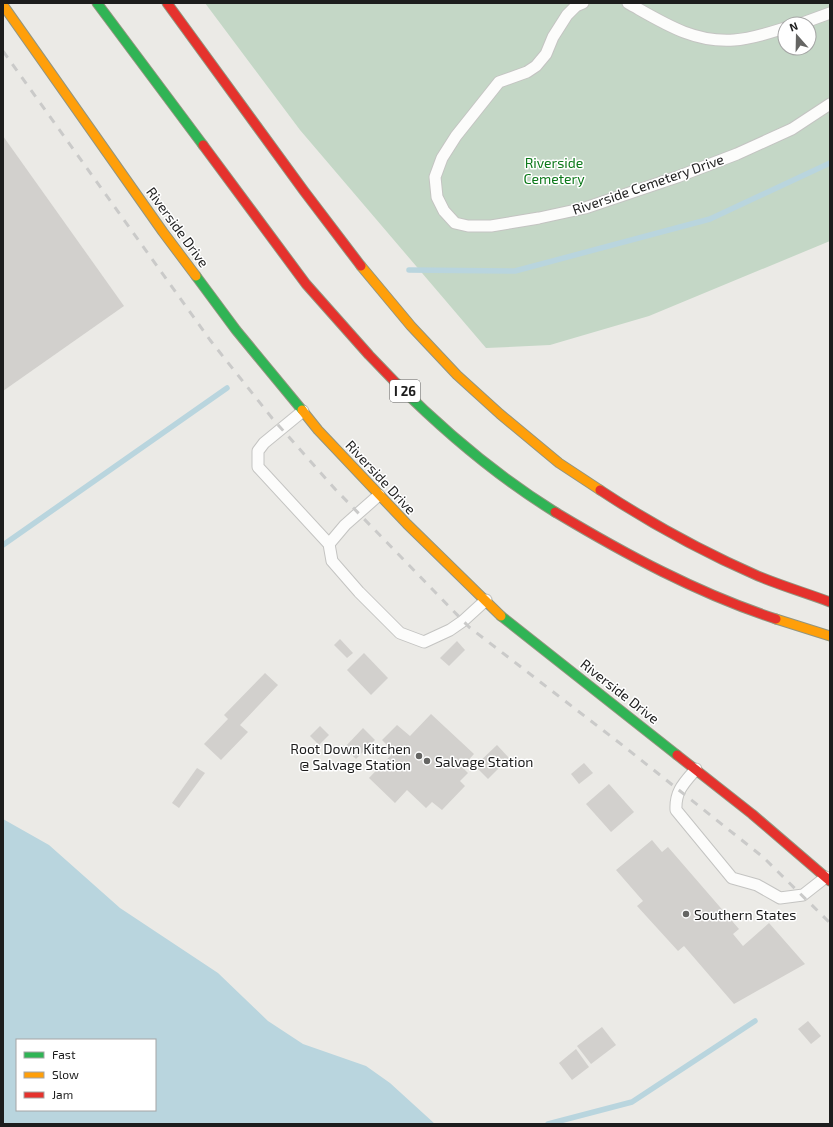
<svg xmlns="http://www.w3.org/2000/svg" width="833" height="1127" font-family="'Exo 2',sans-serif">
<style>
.cemetery{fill:#c4d7c6;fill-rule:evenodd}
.water{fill:#b9d5de;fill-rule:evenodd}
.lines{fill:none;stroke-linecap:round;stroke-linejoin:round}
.stream{stroke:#b9d5de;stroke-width:5.5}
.building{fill:#d2d0cd}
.lane-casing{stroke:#c4c4c2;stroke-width:13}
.fast-casing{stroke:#92957f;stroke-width:11}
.slow-casing{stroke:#92957f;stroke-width:11}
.jam-casing{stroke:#92957f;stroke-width:11}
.lane{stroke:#fcfcfb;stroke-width:11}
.fast{stroke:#30b455;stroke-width:9}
.slow{stroke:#ff9f0a;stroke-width:9}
.jam{stroke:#e5322d;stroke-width:9}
.rail{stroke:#cacac9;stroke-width:3;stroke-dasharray:8 8;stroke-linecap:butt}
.poi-dot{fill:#656563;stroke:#fff;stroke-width:1.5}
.labels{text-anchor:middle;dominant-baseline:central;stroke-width:3;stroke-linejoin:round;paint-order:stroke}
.shield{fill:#fff;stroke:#616161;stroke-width:1}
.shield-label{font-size:13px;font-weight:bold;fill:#1d1d1d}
.park-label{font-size:14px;fill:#0d791b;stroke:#fff}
.street-label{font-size:14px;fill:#1d1d1d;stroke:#fff}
.poi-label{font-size:14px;fill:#1d1d1d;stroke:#fff;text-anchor:start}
</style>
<rect width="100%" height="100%" fill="#ebeae6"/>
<path class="cemetery" d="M 205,3 L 830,3 L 830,241 L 649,316 L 550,345 L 486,348 L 300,130 ZM 785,24 L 809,24 L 809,48 L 785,48 Z"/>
<path class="water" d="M 3,819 L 49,845 L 120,908 L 218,973 L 268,1021 L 303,1044 L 366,1066 L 390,1083 L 435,1124 L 3,1124 ZM 17,1040 L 155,1040 L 155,1110 L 17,1110 Z"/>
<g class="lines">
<g class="stream">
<path d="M 409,270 L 515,271 L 710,219 L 830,163"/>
<path d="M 3,545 L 227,388"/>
<path d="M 548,1124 L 632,1102 L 755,1021"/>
</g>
</g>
<g class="building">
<path d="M 3,136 L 124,306 L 3,391 Z"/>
<path d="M 340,639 L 353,653 L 347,658 L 334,645 Z"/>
<path d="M 457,641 L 465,650 L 449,666 L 440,658 Z"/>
<path d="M 364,653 L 388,678 L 371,695 L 347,670 Z"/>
<path d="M 265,673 L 278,685 L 240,725 L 248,732 L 221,760 L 204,744 L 228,719 L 224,715 Z"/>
<path d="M 431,714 L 474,754 L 462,767 L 468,773 L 460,781 L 465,786 L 442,810 L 432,802 L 426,808 L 407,790 L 395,803 L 369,778 L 394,752 L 382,740 L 397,725 L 410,736 Z"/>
<path d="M 320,726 L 329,735 L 319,745 L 310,736 Z"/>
<path d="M 363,728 L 375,740 L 356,759 L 344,748 Z"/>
<path d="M 497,745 L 509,758 L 488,779 L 475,766 Z"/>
<path d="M 584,763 L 593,773 L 579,784 L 571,774 Z"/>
<path d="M 197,768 L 205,773 L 179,808 L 172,803 Z"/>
<path d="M 609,784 L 634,812 L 611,832 L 586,804 Z"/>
<path d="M 652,840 L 662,852 L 668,847 L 739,929 L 733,934 L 743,946 L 769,923 L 805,964 L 734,1004 L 684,946 L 678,951 L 637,906 L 643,901 L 616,870 Z"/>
<path d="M 808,1021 L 821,1036 L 811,1044 L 798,1029 Z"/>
<path d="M 602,1027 L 616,1045 L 591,1064 L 577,1046 Z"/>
<path d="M 576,1049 L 589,1067 L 572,1080 L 559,1063 Z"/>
</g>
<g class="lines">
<g class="lane-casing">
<g id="lane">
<path d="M 583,3 L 576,6 L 567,15 L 553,37 L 546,54 L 536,66 L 527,72 L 499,82 L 456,136 L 442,158 L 435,177 L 437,197 L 444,211 L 455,223 L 468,226 L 491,226 L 539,218 L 585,208 L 677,177 L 737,154 L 792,129 L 830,104"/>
<path d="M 628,3 C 662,22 693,43 734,40 C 751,39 769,33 785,28"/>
<path d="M 800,24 L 830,13"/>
<path d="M 303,411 L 264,443 L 258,451 L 258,467 L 329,544 L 332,561 L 359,592 L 400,633 L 424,642 L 450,630 L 463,621 L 486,600"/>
<path d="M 329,544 L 345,525 L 379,495"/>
<path d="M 696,769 C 684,783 675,791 676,810 L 732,878 L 757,885 L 780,898 L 803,895 L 826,877"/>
</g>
</g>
<g class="fast-casing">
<g id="fast">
<path d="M 97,3 L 203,145"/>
<path d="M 196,276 L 236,330 L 302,410"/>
<path d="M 396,383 C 444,431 497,476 555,512"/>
<path d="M 501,616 L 677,755"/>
</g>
</g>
<g class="slow-casing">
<g id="slow">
<path d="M 3,5 L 163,232 L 196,276"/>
<path d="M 361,266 L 411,326 L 457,375 L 500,414 L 559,463 L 600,490"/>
<path d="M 302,410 L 318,430 L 407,524 L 501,616"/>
<path d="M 776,619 L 830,636"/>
</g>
</g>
<g class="jam-casing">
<g id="jam">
<path d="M 167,3 L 304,191 L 361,266"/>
<path d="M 203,145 L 306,284 L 369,355 L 396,383"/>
<path d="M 600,490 C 650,523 703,552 758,576 C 782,586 806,593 830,602"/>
<path d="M 555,512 C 625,554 697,593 776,619"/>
<path d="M 677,755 L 752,814 L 830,881"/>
</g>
</g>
<use href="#lane" class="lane"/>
<use href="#fast" class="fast"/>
<use href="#slow" class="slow"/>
<use href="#jam" class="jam"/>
<path class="rail" d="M 3,51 L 210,340 L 272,418 L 335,489 L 469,627 L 626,748 L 763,857 L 830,923"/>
</g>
<g class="poi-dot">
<circle cx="419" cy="756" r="4"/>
<circle cx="427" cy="761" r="4"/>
<circle cx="686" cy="914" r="4"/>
</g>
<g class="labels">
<rect class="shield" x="390" y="380" width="30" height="22" rx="3"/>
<g class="shield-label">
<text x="405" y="391">I 26</text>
</g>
<g class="park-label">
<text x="554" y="162">Riverside<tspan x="554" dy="16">Cemetery</tspan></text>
</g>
<g class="street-label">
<text transform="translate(648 184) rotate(-19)">Riverside Cemetery Drive</text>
<text transform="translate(178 227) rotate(54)">Riverside Drive</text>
<text transform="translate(381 477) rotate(47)">Riverside Drive</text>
<text transform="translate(620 691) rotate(38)">Riverside Drive</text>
</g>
<g class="poi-label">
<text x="411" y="748" text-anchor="end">Root Down Kitchen<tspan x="411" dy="16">@ Salvage Station</tspan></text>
<text x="435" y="761">Salvage Station</text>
<text x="694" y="914">Southern States</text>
</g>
</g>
<rect width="833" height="1127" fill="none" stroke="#1d1d1d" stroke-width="8"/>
<rect x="16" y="1039" width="140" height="72" fill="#ffffff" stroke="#a5a5a5"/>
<rect x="24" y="1052" width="20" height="6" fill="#30b455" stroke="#a5a5a5"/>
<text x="52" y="1059" font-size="12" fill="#1d1d1d">Fast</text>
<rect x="24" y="1072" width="20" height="6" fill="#ff9f0a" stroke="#a5a5a5"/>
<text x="52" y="1079" font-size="12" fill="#1d1d1d">Slow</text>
<rect x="24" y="1092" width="20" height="6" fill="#e5322d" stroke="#a5a5a5"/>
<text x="52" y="1099" font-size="12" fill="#1d1d1d">Jam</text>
<g transform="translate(797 36) rotate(340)"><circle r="19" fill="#ffffff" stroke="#a5a5a5"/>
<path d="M0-3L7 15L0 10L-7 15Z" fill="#656563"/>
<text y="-6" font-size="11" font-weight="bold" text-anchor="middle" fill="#1d1d1d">N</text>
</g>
</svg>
